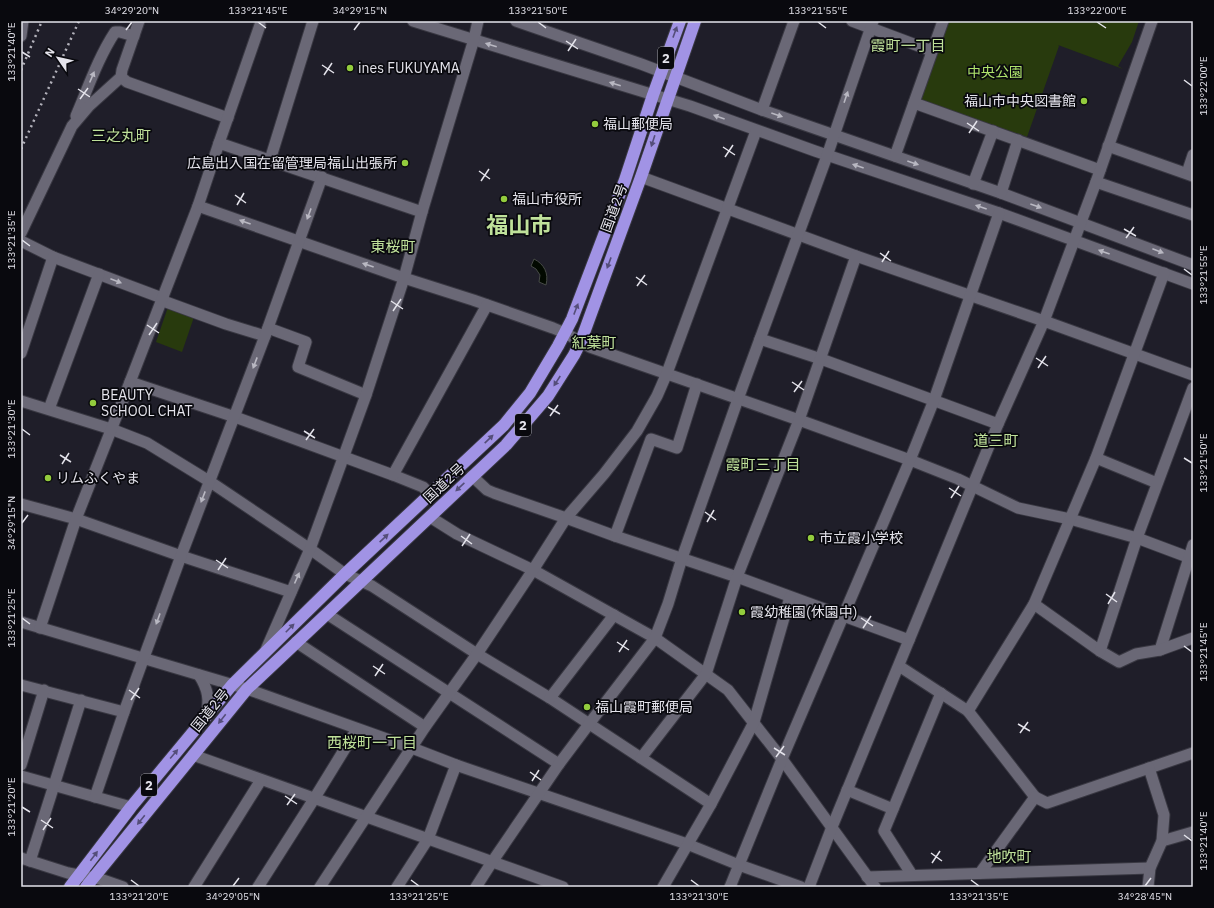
<svg xmlns="http://www.w3.org/2000/svg" width="1214" height="908" font-family="'IBM Plex Sans','Noto Sans JP',sans-serif">
<style>
.green{fill:#283a0d}
.water{fill:#020900;stroke:#464a46}
.lines{fill:none;stroke-linecap:round;stroke-linejoin:round}
.minor-casing{stroke:#393842;stroke-width:13}
.highway-casing{stroke:#393842;stroke-width:14}
.minor{stroke:#6a6876;stroke-width:11}
.highway{stroke:#a193e5;stroke-width:12}
.rail{stroke:#b3b2bb;stroke-width:2.5;stroke-dasharray:2 4;stroke-linecap:butt}
.oneway{fill:#554e7a}
.oneway2{fill:#b9b8c2}
.ticks{fill:none;stroke:#e4e3eb;stroke-width:1.5}
.poi-dot{fill:#93cc3d;stroke:#09090e;stroke-width:1.5}
.labels{text-anchor:middle;dominant-baseline:central;stroke-width:3.5;stroke-linejoin:round;paint-order:stroke}
.shield{fill:#09090e;stroke:#a2a2a9;stroke-width:1}
.shield-label{font-size:13px;font-weight:bold;fill:#e4e3eb}
.poi-label{font-size:14px;fill:#e4e3eb;stroke:#09090e;text-anchor:start}
.park-label{font-size:14px;fill:#aee26b;stroke:#09090e}
.street-label{font-size:14px;fill:#e4e3eb;stroke:#09090e}
.neighbourhood-label{font-size:15px;fill:#bfe19a;stroke:#09090e}
.town-label{font-size:22px;font-weight:bold;fill:#bfe19a;stroke:#09090e}
.neatline{fill:none;stroke:#e4e3eb;stroke-width:1.5}
.ticks-label{font-size:10px;text-anchor:middle;fill:#e4e3eb}
</style>
<rect width="100%" height="100%" fill="#1f1e29"/>
<g class="green">
<path d="M 949,21 L 1139,21 L 1132,42 L 1118,66 L 1123,69 L 1058,45 L 1059,46 L 1027,137 L 920,100 Z"/>
<path d="M 168,307 L 194,317 L 182,352 L 156,342 Z"/>
</g>
<path class="water" d="M 534,259 C 544,264 549,273 546,285 L 539,282 L 540,275 L 536,269 L 531,266 Z"/>
<g class="lines">
<g class="minor-casing">
<g id="minor">
<path d="M 413,21 L 690,106 L 815,151 L 999,213 L 1193,284"/>
<path d="M 516,21 L 641,64 L 762,110 L 1001,193 L 1193,265"/>
<path d="M 852,21 L 932,51"/>
<path d="M 21,36 L 23,21"/>
<path d="M 121,77 L 127,82 L 228,118"/>
<path d="M 914,103 L 1100,170"/>
<path d="M 762,110 L 794,21"/>
<path d="M 76,116 C 88,88 98,58 115,32 L 120,32 L 134,36"/>
<path d="M 219,143 L 260,25"/>
<path d="M 1108,146 L 1193,176"/>
<path d="M 895,156 L 943,21"/>
<path d="M 270,160 L 313,21"/>
<path d="M 1187,173 L 1193,155"/>
<path d="M 641,177 L 856,256 L 1044,321 L 1193,375"/>
<path d="M 1096,182 L 1193,215"/>
<path d="M 973,184 L 993,131"/>
<path d="M 1001,193 L 1018,140"/>
<path d="M 198,206 L 404,278 L 473,300 L 553,328 L 565,333 L 590,347 L 799,420 L 910,460 L 958,479 L 1018,508 L 1070,519 L 1137,538 L 1193,559"/>
<path d="M 21,233 L 72,126 L 89,106 L 121,77 L 122,70 L 139,21"/>
<path d="M 21,241 L 53,257 L 162,298 L 166,302 L 226,324 L 265,336"/>
<path d="M 268,328 L 306,342 L 298,367 L 366,395"/>
<path d="M 760,339 L 821,359 L 998,424"/>
<path d="M 21,353 L 53,257"/>
<path d="M 130,382 L 235,417 L 393,475 L 423,487 L 430,494"/>
<path d="M 21,401 L 111,429 L 147,443 L 209,481 L 310,549 L 345,574 L 372,586 L 477,654 L 550,698 L 711,804"/>
<path d="M 49,409 L 99,274"/>
<path d="M 1096,458 L 1157,483"/>
<path d="M 393,475 L 487,305"/>
<path d="M 472,476 L 487,490 L 494,493 L 566,518 L 615,536 L 737,577 L 909,640"/>
<path d="M 21,504 L 76,519 L 181,556 L 291,592"/>
<path d="M 430,517 L 457,534 L 533,570 L 655,638 L 728,690 L 782,759 L 875,887"/>
<path d="M 615,536 L 651,439 L 677,448 L 697,384"/>
<path d="M 1034,604 L 1100,651 L 1119,662 L 1136,654 L 1160,650 L 1193,545"/>
<path d="M 327,614 L 559,764"/>
<path d="M 21,622 L 247,689 L 412,748 L 456,765 L 687,844 L 739,865 L 801,887"/>
<path d="M 40,628 L 76,519 L 130,382 L 198,206 L 219,143 L 422,212"/>
<path d="M 296,642 L 425,727"/>
<path d="M 1160,650 L 1193,638"/>
<path d="M 1100,651 L 1137,538 L 1193,388"/>
<path d="M 265,652 L 310,549 L 366,395 L 404,278 L 422,212 L 474,39 L 478,21"/>
<path d="M 899,666 L 968,711 L 1035,797 L 980,873"/>
<path d="M 199,675 C 208,689 210,700 206,716"/>
<path d="M 21,685 L 124,712"/>
<path d="M 550,698 L 614,615"/>
<path d="M 968,711 L 1034,604 L 1096,458 L 1164,273"/>
<path d="M 193,755 L 563,887"/>
<path d="M 641,758 L 706,674 L 737,577 L 799,420 L 856,256"/>
<path d="M 21,765 L 44,690"/>
<path d="M 21,776 L 131,807"/>
<path d="M 847,790 L 893,809"/>
<path d="M 95,797 L 124,712 L 181,556 L 265,336 L 322,177"/>
<path d="M 1035,797 L 1047,803 L 1193,753"/>
<path d="M 1162,841 L 1193,832"/>
<path d="M 21,858 L 68,873 L 100,879 L 123,887"/>
<path d="M 30,861 L 81,700"/>
<path d="M 912,875 L 884,831 L 941,693"/>
<path d="M 867,877 L 1150,868"/>
<path d="M 194,887 L 261,780"/>
<path d="M 258,887 L 314,799 L 357,729"/>
<path d="M 320,887 L 425,727 L 477,654 L 533,570 L 566,518 L 604,474 L 637,431 L 657,396 L 667,373 L 756,131"/>
<path d="M 397,887 L 428,839 L 456,765"/>
<path d="M 476,887 L 492,862 L 559,764 L 589,724 L 655,638 L 668,604 L 682,558 L 738,399 L 827,156 L 873,21"/>
<path d="M 663,887 L 711,804 L 754,722 L 790,597"/>
<path d="M 730,887 L 782,759 L 910,460 L 934,400 L 999,213"/>
<path d="M 809,887 L 832,827 L 998,424 L 1044,321 L 1096,182 L 1152,21"/>
<path d="M 1148,887 L 1150,868 L 1162,841 L 1164,815 L 1149,768"/>
</g>
</g>
<g class="highway-casing">
<g id="highway">
<path d="M 70,887 L 131,807 L 232,685 L 345,574 L 504,425 L 530,393 L 558,346 L 572,319 L 625,180 L 653,95 L 680,21"/>
<path d="M 86,887 L 247,689 L 506,445 L 548,396 L 574,355 L 581,341 L 641,177 L 695,21"/>
</g>
</g>
<use href="#minor" class="minor"/>
<use href="#highway" class="highway"/>
<g class="rail">
<path d="M 21,70 L 42,21"/>
<path d="M 21,149 L 79,21"/>
</g>
</g>
<defs><path id="oneway-solid" d="M-6-.8H1V-3.2L6.5 0L1 3.2V.8H-6Z"/></defs>
<g class="oneway">
<use href="#oneway-solid" transform="translate(675 32) rotate(-70)"/>
<use href="#oneway-solid" transform="translate(653 141) rotate(108)"/>
<use href="#oneway-solid" transform="translate(609 263) rotate(110)"/>
<use href="#oneway-solid" transform="translate(576 309) rotate(-69)"/>
<use href="#oneway-solid" transform="translate(557 381) rotate(123)"/>
<use href="#oneway-solid" transform="translate(489 439) rotate(-44)"/>
<use href="#oneway-solid" transform="translate(460 487) rotate(137)"/>
<use href="#oneway-solid" transform="translate(384 538) rotate(-43)"/>
<use href="#oneway-solid" transform="translate(290 628) rotate(-45)"/>
<use href="#oneway-solid" transform="translate(222 719) rotate(128)"/>
<use href="#oneway-solid" transform="translate(174 754) rotate(-50)"/>
<use href="#oneway-solid" transform="translate(141 820) rotate(129)"/>
<use href="#oneway-solid" transform="translate(94 856) rotate(-53)"/>
</g>
<g class="oneway2">
<use href="#oneway-solid" transform="translate(491 45) rotate(-163)"/>
<use href="#oneway-solid" transform="translate(92 77) rotate(-67)"/>
<use href="#oneway-solid" transform="translate(615 84) rotate(-163)"/>
<use href="#oneway-solid" transform="translate(846 97) rotate(-71)"/>
<use href="#oneway-solid" transform="translate(777 115) rotate(19)"/>
<use href="#oneway-solid" transform="translate(719 117) rotate(-160)"/>
<use href="#oneway-solid" transform="translate(913 163) rotate(19)"/>
<use href="#oneway-solid" transform="translate(858 166) rotate(-161)"/>
<use href="#oneway-solid" transform="translate(1036 206) rotate(20)"/>
<use href="#oneway-solid" transform="translate(981 207) rotate(-161)"/>
<use href="#oneway-solid" transform="translate(309 214) rotate(110)"/>
<use href="#oneway-solid" transform="translate(245 222) rotate(-160)"/>
<use href="#oneway-solid" transform="translate(1158 251) rotate(21)"/>
<use href="#oneway-solid" transform="translate(1104 252) rotate(-160)"/>
<use href="#oneway-solid" transform="translate(368 265) rotate(-161)"/>
<use href="#oneway-solid" transform="translate(116 281) rotate(21)"/>
<use href="#oneway-solid" transform="translate(255 363) rotate(111)"/>
<use href="#oneway-solid" transform="translate(203 497) rotate(111)"/>
<use href="#oneway-solid" transform="translate(297 578) rotate(-66)"/>
<use href="#oneway-solid" transform="translate(158 619) rotate(110)"/>
</g>
<path class="ticks" d="M 258,22 L 266,28M 538,22 L 546,28M 818,22 L 826,28M 1097,22 L 1106,28M 126,30 L 132,22M 354,30 L 360,22M 566,41 L 578,49M 568,51 L 576,39M 22,52 L 30,57M 322,65 L 334,73M 324,75 L 332,63M 1184,80 L 1192,86M 78,89 L 90,97M 80,99 L 88,88M 967,123 L 979,131M 969,133 L 977,121M 723,147 L 735,155M 725,157 L 733,145M 479,171 L 490,179M 481,181 L 489,169M 235,195 L 246,203M 237,205 L 244,193M 1124,229 L 1136,236M 1126,238 L 1134,227M 22,240 L 30,246M 880,253 L 891,261M 882,262 L 889,251M 1184,269 L 1192,275M 636,277 L 647,285M 637,286 L 645,275M 391,301 L 403,309M 393,311 L 401,299M 147,325 L 159,333M 149,335 L 157,323M 1036,358 L 1048,366M 1038,368 L 1046,356M 792,382 L 804,390M 794,392 L 802,381M 548,407 L 560,414M 550,416 L 558,405M 22,429 L 30,435M 304,431 L 315,438M 306,440 L 314,429M 60,455 L 71,462M 1184,458 L 1192,463M 62,464 L 69,453M 949,488 L 961,496M 951,498 L 959,486M 705,512 L 716,520M 707,522 L 714,510M 22,523 L 28,515M 461,536 L 472,544M 462,546 L 470,534M 216,560 L 228,568M 218,570 L 226,558M 1106,594 L 1117,602M 1108,604 L 1115,592M 22,618 L 30,624M 861,618 L 873,626M 863,628 L 871,616M 617,642 L 629,650M 1184,646 L 1192,652M 619,652 L 627,640M 373,666 L 385,674M 375,676 L 383,664M 129,690 L 140,698M 131,700 L 139,688M 1018,724 L 1030,731M 1020,733 L 1028,722M 774,748 L 785,755M 776,757 L 784,746M 530,772 L 541,780M 532,781 L 539,770M 285,796 L 297,804M 287,805 L 295,794M 22,807 L 30,812M 41,820 L 53,828M 43,830 L 51,818M 1184,835 L 1192,841M 931,853 L 942,861M 932,863 L 940,851M 131,880 L 139,886M 411,880 L 419,886M 691,880 L 699,886M 971,880 L 979,886M 233,886 L 239,878M 1145,886 L 1151,878"/>
<g class="poi-dot">
<circle cx="350" cy="68" r="4"/>
<circle cx="1084" cy="101" r="4"/>
<circle cx="595" cy="124" r="4"/>
<circle cx="405" cy="163" r="4"/>
<circle cx="504" cy="199" r="4"/>
<circle cx="93" cy="403" r="4"/>
<circle cx="48" cy="478" r="4"/>
<circle cx="811" cy="538" r="4"/>
<circle cx="742" cy="612" r="4"/>
<circle cx="587" cy="707" r="4"/>
</g>
<g class="labels">
<g class="shield">
<rect x="658" y="47" width="16" height="22" rx="3"/>
<rect x="515" y="414" width="16" height="22" rx="3"/>
<rect x="141" y="774" width="16" height="22" rx="3"/>
</g>
<g class="shield-label">
<text x="666" y="58">2</text>
<text x="523" y="425">2</text>
<text x="149" y="785">2</text>
</g>
<g class="poi-label">
<text x="358" y="68">ines FUKUYAMA</text>
<text x="1076" y="101" text-anchor="end">福山市中央図書館</text>
<text x="603" y="124">福山郵便局</text>
<text x="397" y="163" text-anchor="end">広島出入国在留管理局福山出張所</text>
<text x="512" y="199">福山市役所</text>
<text x="101" y="395">BEAUTY<tspan x="101" dy="16">SCHOOL CHAT</tspan></text>
<text x="56" y="478">リムふくやま</text>
<text x="819" y="538">市立霞小学校</text>
<text x="750" y="612">霞幼稚園(休園中)</text>
<text x="595" y="707">福山霞町郵便局</text>
</g>
<g class="park-label">
<text x="995" y="72">中央公園</text>
</g>
<g class="street-label">
<text transform="translate(614 208) rotate(-70)">国道2号</text>
<text transform="translate(444 483) rotate(-43)">国道2号</text>
<text transform="translate(210 710) rotate(-51)">国道2号</text>
</g>
<g class="neighbourhood-label">
<text x="908" y="45">霞町一丁目</text>
<text x="121" y="135">三之丸町</text>
<text x="393" y="246">東桜町</text>
<text x="594" y="342">紅葉町</text>
<text x="996" y="440">道三町</text>
<text x="763" y="464">霞町三丁目</text>
<text x="372" y="742">西桜町一丁目</text>
<text x="1009" y="856">地吹町</text>
</g>
<g class="town-label">
<text x="519" y="224">福山市</text>
</g>
</g>
<rect width="1214" height="908" fill="none" stroke="#09090e" stroke-width="44"/>
<g transform="translate(58 58) rotate(304)" stroke="#09090e" stroke-width="3" paint-order="stroke">
<path d="M0-3L7 15L0 10L-7 15Z" fill="#e4e3eb"/>
<text y="-6" font-size="11" font-weight="bold" text-anchor="middle" fill="#e4e3eb">N</text>
</g>
<rect x="22" y="22" width="1170" height="864" class="neatline"/>
<g class="ticks-label">
<text x="132" y="14">34°29'20"N</text>
<text x="258" y="14">133°21'45"E</text>
<text x="360" y="14">34°29'15"N</text>
<text x="538" y="14">133°21'50"E</text>
<text x="818" y="14">133°21'55"E</text>
<text x="1097" y="14">133°22'00"E</text>
<text transform="translate(11 52) rotate(-90)" y="4">133°21'40"E</text>
<text transform="translate(1203 86) rotate(-90)" y="4">133°22'00"E</text>
<text transform="translate(11 240) rotate(-90)" y="4">133°21'35"E</text>
<text transform="translate(1203 275) rotate(-90)" y="4">133°21'55"E</text>
<text transform="translate(11 429) rotate(-90)" y="4">133°21'30"E</text>
<text transform="translate(1203 463) rotate(-90)" y="4">133°21'50"E</text>
<text transform="translate(11 523) rotate(-90)" y="4">34°29'15"N</text>
<text transform="translate(11 618) rotate(-90)" y="4">133°21'25"E</text>
<text transform="translate(1203 652) rotate(-90)" y="4">133°21'45"E</text>
<text transform="translate(11 807) rotate(-90)" y="4">133°21'20"E</text>
<text transform="translate(1203 841) rotate(-90)" y="4">133°21'40"E</text>
<text x="139" y="900">133°21'20"E</text>
<text x="233" y="900">34°29'05"N</text>
<text x="419" y="900">133°21'25"E</text>
<text x="699" y="900">133°21'30"E</text>
<text x="979" y="900">133°21'35"E</text>
<text x="1145" y="900">34°28'45"N</text>
</g>
</svg>
